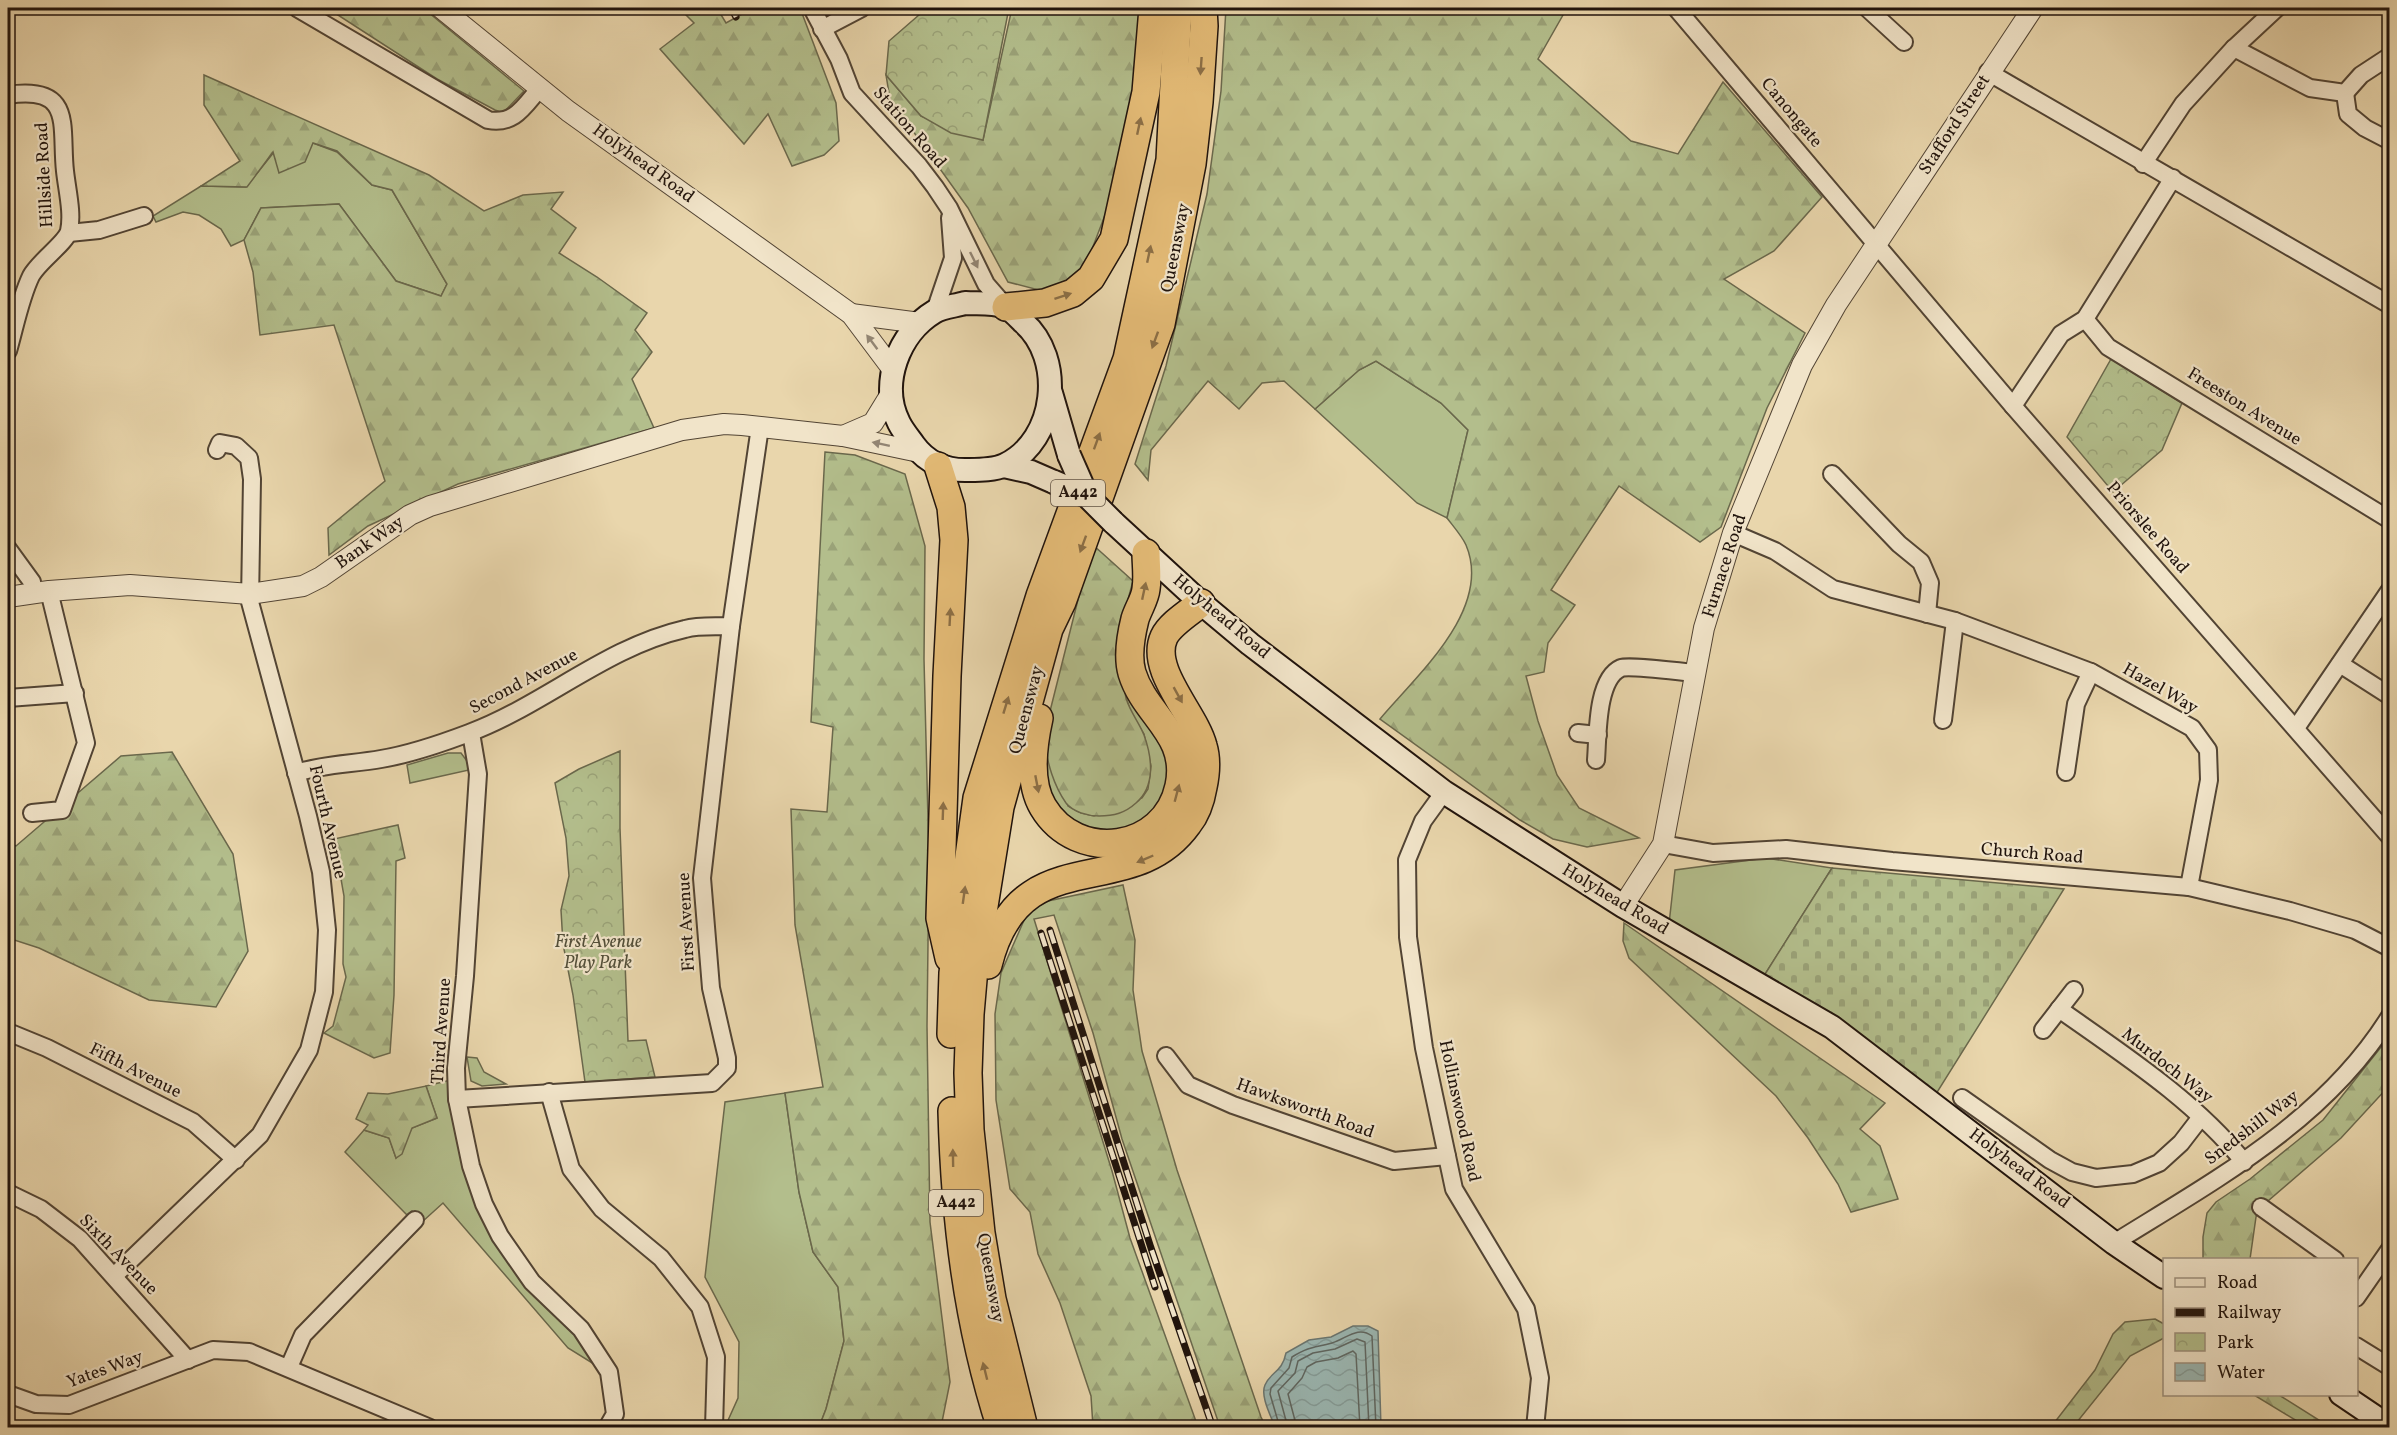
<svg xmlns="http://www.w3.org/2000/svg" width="2397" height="1435" font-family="Vollkorn,serif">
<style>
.grass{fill:#b3be8c;stroke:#6a684c;stroke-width:1.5}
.forest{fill:url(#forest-firs);stroke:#6a684c;stroke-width:1.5}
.cemetery{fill:url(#cemetery-stones);stroke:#6a684c;stroke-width:1.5}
.park{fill:url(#park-crowns);stroke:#6a684c;stroke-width:1.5}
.water{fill:url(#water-waves);stroke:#697570;stroke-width:1.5}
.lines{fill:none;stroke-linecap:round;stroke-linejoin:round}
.shore{stroke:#5d6560;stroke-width:1.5}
.minor-casing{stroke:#524434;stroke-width:20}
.tertiary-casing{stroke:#524434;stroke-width:22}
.secondary-casing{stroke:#20130c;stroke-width:26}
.trunk-casing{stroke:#20130c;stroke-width:30}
.minor{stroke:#f1e4c9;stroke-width:16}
.tertiary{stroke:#f1e4c9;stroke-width:20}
.secondary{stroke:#f1e4c9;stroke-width:22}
.trunk{stroke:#e4bb76;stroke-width:27}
.rail-casing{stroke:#20130c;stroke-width:7}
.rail{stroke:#f1e4c9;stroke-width:4.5;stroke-dasharray:14;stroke-linecap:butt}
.secondary-bridge-casing{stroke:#20130c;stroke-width:26;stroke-linecap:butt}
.secondary-bridge{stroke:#f1e4c9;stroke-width:22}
.oneway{fill:#8c6f46}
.oneway2{fill:#938674}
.labels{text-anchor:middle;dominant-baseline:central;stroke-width:4.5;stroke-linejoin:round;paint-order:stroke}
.shield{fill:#f1e4c9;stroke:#5f5245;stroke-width:1.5}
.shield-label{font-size:16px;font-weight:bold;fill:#20130c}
.street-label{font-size:18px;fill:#20130c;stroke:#f1e4c9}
.park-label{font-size:18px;font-style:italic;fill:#534f39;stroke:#f1e4c9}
</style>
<defs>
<pattern id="forest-firs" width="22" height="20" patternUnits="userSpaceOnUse" patternTransform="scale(1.5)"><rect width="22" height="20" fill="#b3be8c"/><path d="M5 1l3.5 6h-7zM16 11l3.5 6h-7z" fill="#9aa278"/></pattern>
<pattern id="cemetery-stones" width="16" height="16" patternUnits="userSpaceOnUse" patternTransform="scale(1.5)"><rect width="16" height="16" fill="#b3be8c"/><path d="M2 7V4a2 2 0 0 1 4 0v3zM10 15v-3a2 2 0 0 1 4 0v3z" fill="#9aa278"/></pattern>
<pattern id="park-crowns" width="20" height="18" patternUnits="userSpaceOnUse" patternTransform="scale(1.5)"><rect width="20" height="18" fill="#b3be8c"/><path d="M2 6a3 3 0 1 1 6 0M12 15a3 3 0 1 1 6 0" fill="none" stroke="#9aa278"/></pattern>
<pattern id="water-waves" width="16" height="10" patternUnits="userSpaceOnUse" patternTransform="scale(1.5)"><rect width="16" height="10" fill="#9ab7b3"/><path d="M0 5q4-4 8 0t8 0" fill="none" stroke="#849c99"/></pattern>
</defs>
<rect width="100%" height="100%" fill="#e9d6ac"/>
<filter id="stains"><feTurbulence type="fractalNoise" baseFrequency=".00333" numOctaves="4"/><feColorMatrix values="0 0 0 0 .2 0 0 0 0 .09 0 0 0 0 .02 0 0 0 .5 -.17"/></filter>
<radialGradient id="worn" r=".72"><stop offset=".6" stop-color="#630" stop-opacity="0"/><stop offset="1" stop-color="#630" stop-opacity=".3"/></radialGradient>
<g class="grass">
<path d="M 313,143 L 337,152 L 372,185 L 392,190 L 447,284 L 441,296 L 396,281 L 339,204 L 261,208 L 244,240 L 231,246 L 221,229 L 199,215 L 183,212 L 156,222 L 153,216 L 201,186 L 246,187 L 274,152 Z"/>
<path d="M 1376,361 L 1441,403 L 1468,430 L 1447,518 L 1417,503 L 1315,409 L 1359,370 Z"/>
<path d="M 1123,672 L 1166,741 L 1173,782 L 1142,827 L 1095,835 L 1059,813 L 1039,762 L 1043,739 L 1068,806 L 1081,813 L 1094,816 L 1142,798 L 1148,789 L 1151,766 L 1144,734 L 1132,715 L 1126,698 Z"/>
<path d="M 448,753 L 461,753 L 467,761 L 469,770 L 410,783 L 407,765 Z"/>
<path d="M 1766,858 L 1832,868 L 1762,979 L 1669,924 L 1675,870 Z"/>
<path d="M 467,1057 L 477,1058 L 484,1072 L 506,1084 L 482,1086 L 471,1081 Z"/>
<path d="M 451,1080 L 489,1227 L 580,1335 L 602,1369 L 568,1348 L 443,1203 L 422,1222 L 412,1211 L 407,1215 L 345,1152 L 364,1130 L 389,1138 L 396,1158 L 412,1128 L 437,1118 L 426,1086 Z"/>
<path d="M 785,1093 L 799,1192 L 813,1252 L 838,1287 L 844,1341 L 826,1409 L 819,1427 L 725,1427 L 738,1398 L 739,1342 L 705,1277 L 725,1102 Z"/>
</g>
<g class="forest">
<path d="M 327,8 L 423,8 L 524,91 L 503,113 L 495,110 L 437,79 Z"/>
<path d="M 679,8 L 717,8 L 726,23 L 753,8 L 800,8 L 836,103 L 839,141 L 824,155 L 792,166 L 768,114 L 744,144 L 660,49 L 694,23 Z"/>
<path d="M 1012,8 L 1140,8 L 1140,62 L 1115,189 L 1084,270 L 1050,293 L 1008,282 L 968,208 L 890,99 L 886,75 L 921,116 L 983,140 Z"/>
<path d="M 1226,8 L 1567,8 L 1538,59 L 1631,141 L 1678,154 L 1723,82 L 1822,197 L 1774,251 L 1724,279 L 1805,333 L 1767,408 L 1721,527 L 1700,542 L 1619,486 L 1551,590 L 1575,605 L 1548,643 L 1544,672 L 1526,676 L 1538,721 L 1557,775 L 1579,808 L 1639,838 L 1587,847 L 1553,839 L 1520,820 L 1380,719 C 1417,675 1493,609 1466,545 C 1462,536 1453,526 1447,518 L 1468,430 L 1441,403 L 1376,361 L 1359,370 L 1315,409 L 1284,381 L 1262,383 L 1239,409 L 1208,381 L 1151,450 L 1148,480 L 1135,464 L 1166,366 L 1207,194 L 1221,91 Z"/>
<path d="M 204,75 L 429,175 L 484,211 L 523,195 L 563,192 L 551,209 L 576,228 L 559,253 L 597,277 L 647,313 L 635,330 L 652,352 L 632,379 L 654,428 L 458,484 L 368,526 L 329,555 L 328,528 L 385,481 L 334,325 L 260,335 L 253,272 L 244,240 L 261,208 L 339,204 L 396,281 L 441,296 L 447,284 L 392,190 L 372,185 L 337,151 L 313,143 L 305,162 L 279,173 L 273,152 L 247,187 L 201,186 L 240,161 L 204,105 Z"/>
<path d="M 825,452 L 855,455 L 905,474 L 925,546 L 924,659 L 929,861 L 927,1026 L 930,1222 L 950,1382 L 941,1427 L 819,1427 L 826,1409 L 844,1341 L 838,1287 L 813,1252 L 799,1192 L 785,1093 L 823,1087 L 795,925 L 791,809 L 827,812 L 833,727 L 811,722 Z"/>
<path d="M 1092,544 L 1133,581 C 1122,617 1118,661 1126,698 C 1130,712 1139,722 1144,735 C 1152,757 1156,786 1136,803 C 1125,813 1114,816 1099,816 C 1088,816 1073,812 1066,803 C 1052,783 1048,762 1043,739 Z"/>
<path d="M 172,752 L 233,854 L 248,951 L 216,1007 L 149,1000 L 39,948 L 8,938 L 8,843 L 16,846 L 121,756 Z"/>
<path d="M 398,825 L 405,858 L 396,861 L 394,995 L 390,1053 L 374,1058 L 324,1033 L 333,1026 L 346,977 L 343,964 L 344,896 L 334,839 Z"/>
<path d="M 1123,885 L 1135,940 L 1133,990 L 1142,1051 L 1177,1170 L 1261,1417 L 1266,1427 L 1220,1427 L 1122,1139 L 1093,1033 L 1054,915 L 1034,919 L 1112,1171 L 1130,1238 L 1198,1427 L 1093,1427 L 1091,1396 L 1060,1303 L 1038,1254 L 1030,1212 L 1010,1189 L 996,1100 L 995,1014 L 1001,973 L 1028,911 L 1048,901 Z"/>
<path d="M 1624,923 L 1885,1103 L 1860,1129 L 1880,1146 L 1898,1199 L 1851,1212 L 1838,1184 L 1808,1138 L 1776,1096 L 1629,958 L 1623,941 Z"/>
<path d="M 2389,1037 L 2389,1086 L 2341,1138 L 2261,1207 L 2256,1217 L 2250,1259 L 2203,1260 L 2203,1237 L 2207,1213 L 2216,1202 L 2250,1179 L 2323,1120 Z"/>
<path d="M 426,1086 L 437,1118 L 412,1128 L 402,1154 L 396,1158 L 389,1138 L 364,1130 L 368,1125 L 356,1119 L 368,1093 L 388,1094 Z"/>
<path d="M 2155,1319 L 2164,1324 L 2164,1338 L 2130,1356 L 2073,1427 L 2051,1427 L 2095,1370 L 2113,1334 L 2125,1322 Z"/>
<path d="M 2254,1395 L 2279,1395 L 2330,1427 L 2307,1427 Z"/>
</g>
<path class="cemetery" d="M 1832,868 L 2064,889 L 1936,1094 L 1762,979 Z"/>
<g class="park">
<path d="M 927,8 L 1009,8 L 983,140 L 951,133 L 921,116 L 886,75 L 889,41 Z"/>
<path d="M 2111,359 L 2182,403 L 2162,450 L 2113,492 L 2067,437 Z"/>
<path d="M 620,751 L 620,828 L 628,1041 L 646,1040 L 655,1077 L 585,1082 L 573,995 L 563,944 L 561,910 L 569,876 L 566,838 L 555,783 L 579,769 Z"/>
</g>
<path class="water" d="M 1353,1326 L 1368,1326 L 1378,1331 L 1381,1427 L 1275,1427 C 1271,1416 1260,1396 1265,1385 C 1271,1371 1282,1373 1286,1353 L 1309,1340 L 1331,1337 Z"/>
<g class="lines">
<g class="shore">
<path d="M 1280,1428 L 1270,1394 L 1271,1388 L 1289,1368 L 1292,1357 C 1310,1346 1314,1348 1332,1343 C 1346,1339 1358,1325 1372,1336 L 1376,1428"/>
<path d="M 1288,1428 L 1278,1391 L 1295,1373 L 1298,1361 L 1313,1353 L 1335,1349 L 1357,1339 L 1365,1342 L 1369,1428"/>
<path d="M 1297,1428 L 1288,1394 L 1302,1378 L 1307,1367 L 1316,1362 L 1338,1358 L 1353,1351 L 1356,1354 L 1360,1428"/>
</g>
<g class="minor-casing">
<g id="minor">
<path d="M 297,8 L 488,120 C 515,125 524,106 540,88"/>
<path d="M 812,8 L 839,59 L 852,93 L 919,166 L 935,187 L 949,208 L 986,284 L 1006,307"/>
<path d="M 1676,8 L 2013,406 L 2390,837"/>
<path d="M 1867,8 L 1904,42"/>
<path d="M 822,29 L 862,8"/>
<path d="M 2234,48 L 2310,88 L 2345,93 L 2361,75 L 2390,56"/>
<path d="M 1988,72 L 2390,305"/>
<path d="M 2345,93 L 2348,114 L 2365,128 L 2390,141"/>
<path d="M 8,95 C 75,85 60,127 65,171 C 67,190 73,213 69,231 C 66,243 39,261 31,276 C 20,299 15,327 8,351"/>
<path d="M 2143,164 L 2183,104 L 2234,48 L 2277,8"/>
<path d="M 69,233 L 99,230 L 144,216"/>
<path d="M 935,311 L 953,258 L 950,218"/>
<path d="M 2085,319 L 2108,347 L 2390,520"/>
<path d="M 2013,406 L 2061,334 L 2085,319 L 2173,178"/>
<path d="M 1832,474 L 1899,544 L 1921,562 L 1930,583 L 1927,614"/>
<path d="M 1733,533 L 1775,551 L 1833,589 L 1955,621 L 2091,672"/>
<path d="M 8,549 L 32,582 L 34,593"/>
<path d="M 2340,664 L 2390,696"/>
<path d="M 8,698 L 75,693"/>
<path d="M 1943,720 L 1955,621"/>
<path d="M 2296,728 L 2390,590"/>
<path d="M 471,733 L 478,774 L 465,976 L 456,1068 L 457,1099 L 471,1166 L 484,1204 L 500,1236 L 532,1282 L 581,1329 L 609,1372 L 615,1414 L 607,1428"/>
<path d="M 1578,733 L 1598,735"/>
<path d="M 1596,760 C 1598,736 1596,679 1621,668 C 1630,665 1682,672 1696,673"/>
<path d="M 2066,772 L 2076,704 L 2091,672 L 2192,728 L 2208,750 L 2209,780 L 2189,887"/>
<path d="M 296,773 C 323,764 353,764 381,759 C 411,754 440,744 469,733 C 544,705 606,647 685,629 C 699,625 716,627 731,626"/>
<path d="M 1444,792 L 1423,821 L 1407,860 L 1408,937 L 1424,1048 L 1454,1189 L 1526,1309 L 1540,1378 L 1535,1428"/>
<path d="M 32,813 L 62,810 L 86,743 L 49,591"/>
<path d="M 1663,844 L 1713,853 L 1786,849 L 1892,861 L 2189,887 L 2290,911 L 2355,930 L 2390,948"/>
<path d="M 2059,1009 C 2124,1055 2194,1100 2244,1162"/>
<path d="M 2043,1030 L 2074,990"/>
<path d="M 8,1032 L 47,1048 L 193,1122 L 236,1160"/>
<path d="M 1166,1056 L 1188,1085 L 1233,1105 L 1394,1161 L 1447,1156"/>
<path d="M 549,1092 L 571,1169 L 602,1209 L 661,1258 L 700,1307 L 716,1357 L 714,1428"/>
<path d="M 1962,1098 L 2050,1160 L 2072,1172 L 2096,1178 L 2133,1174 L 2159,1163 L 2181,1143 L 2201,1117"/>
<path d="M 457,1099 L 712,1083 L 727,1068 L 727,1058 L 711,988 L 702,878 L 731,626 L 760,427"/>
<path d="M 8,1193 L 41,1209 L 80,1239 L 188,1360"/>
<path d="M 2261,1207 L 2335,1260"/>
<path d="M 2114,1243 C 2215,1180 2325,1121 2390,1016"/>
<path d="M 114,1276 L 260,1135 L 309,1050 L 324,992 L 327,930 L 321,872 L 308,816 L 250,602 L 252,479 L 249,458 L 236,446 L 220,443 L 217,450"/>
<path d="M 2356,1298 L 2390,1249"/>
<path d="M 2356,1346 L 2390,1367"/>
<path d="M 289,1367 L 303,1335 L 415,1220"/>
<path d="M 8,1394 L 36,1404 L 69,1405 L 213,1350 L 249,1352 L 430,1428"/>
</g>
</g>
<g class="tertiary-casing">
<g id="tertiary">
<path d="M 441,8 L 568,111 L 851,314 L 893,370"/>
<path d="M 851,314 L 920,323"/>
<path d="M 843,436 L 873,423 L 892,392"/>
<path d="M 8,597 L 49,591 L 130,585 L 250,594 L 303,586 L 321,577 L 410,515 L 430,506 L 682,430 L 724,424 L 742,425 L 843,436 L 919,452"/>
<path d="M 1623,906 L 1663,844 L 1704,628 L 1733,533 L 1802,365 L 1836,305 L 2033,8"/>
</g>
</g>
<g class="secondary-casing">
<g id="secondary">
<path d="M 965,303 C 977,304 994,302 1005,307 C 1011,309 1018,317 1023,322 C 1065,358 1057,440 1005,465 C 994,470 981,470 969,470 C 947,471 927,463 914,445 C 909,438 903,431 899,423 C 879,384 899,333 934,312 C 942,307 955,306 965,303 Z"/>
<path d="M 1051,393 L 1069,455"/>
<path d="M 1004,466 L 1031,472 L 1054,482"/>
<path d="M 1113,522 L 1201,603 L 1250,644 L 1444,792 L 1623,906 L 1832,1027 L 2114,1243 L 2164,1277"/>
<path d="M 2341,1394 L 2390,1427"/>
</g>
</g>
<g class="trunk-casing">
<g id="trunk">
<path d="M 1006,307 L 1045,303 L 1073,293 L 1091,278 L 1114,239 L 1146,92 L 1153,8"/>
<path d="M 938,466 L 951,507 L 954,540 L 947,676 L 940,918 L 949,958"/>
<path d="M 1039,718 C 1033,745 1028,782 1043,807 C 1077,864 1165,852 1179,786 C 1190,734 1145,716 1132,673 C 1127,656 1131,635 1135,619 C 1138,609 1145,599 1146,589 C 1148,577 1146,564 1146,553"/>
<path d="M 988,965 C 1020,835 1130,905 1188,824 C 1196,814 1201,799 1203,787 C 1206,773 1207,759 1203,746 C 1195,714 1149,670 1164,637 C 1170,624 1190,612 1201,603"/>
<path d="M 951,1034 L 953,973 L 977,798 L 1040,596 L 1127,359 L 1170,160 L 1178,8"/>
<path d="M 952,1111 C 955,1220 967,1323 1001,1428"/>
<path d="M 1024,1428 L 992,1299 L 981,1233 L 970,1130 L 968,1073 L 970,1014 L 974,968 L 1000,807 L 1049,629 L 1062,602 L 1161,324 L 1192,164 L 1199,102 L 1204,26 L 1203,8"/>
</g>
</g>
<use href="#minor" class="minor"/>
<use href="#tertiary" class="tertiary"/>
<use href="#secondary" class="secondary"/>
<use href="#trunk" class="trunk"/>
<g class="rail-casing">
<g id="rail">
<path d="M 731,8 L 736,17"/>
<path d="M 1050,930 L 1151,1248 L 1213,1428"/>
<path d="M 1041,933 L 1155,1287"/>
</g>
</g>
<use href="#rail" class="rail"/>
<g class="secondary-bridge-casing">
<g id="secondary-bridge">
<path d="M 1069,455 L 1087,496"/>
<path d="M 1054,482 L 1087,496 L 1113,522"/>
</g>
</g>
<use href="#secondary-bridge" class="secondary-bridge"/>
</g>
<defs><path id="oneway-solid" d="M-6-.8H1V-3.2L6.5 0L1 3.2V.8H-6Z" transform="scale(1.5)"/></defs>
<g class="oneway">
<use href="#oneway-solid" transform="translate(1201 66) rotate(94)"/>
<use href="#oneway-solid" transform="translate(1139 126) rotate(-78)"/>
<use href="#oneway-solid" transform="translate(1149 254) rotate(-78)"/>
<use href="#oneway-solid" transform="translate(1063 296) rotate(-18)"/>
<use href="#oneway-solid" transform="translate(1155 340) rotate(110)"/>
<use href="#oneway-solid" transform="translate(1097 441) rotate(-70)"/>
<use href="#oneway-solid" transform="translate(1083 544) rotate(110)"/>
<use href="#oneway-solid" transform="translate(1144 591) rotate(-78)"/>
<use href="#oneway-solid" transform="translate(950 617) rotate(-87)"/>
<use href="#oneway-solid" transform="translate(1178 695) rotate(61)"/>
<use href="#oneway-solid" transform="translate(1006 705) rotate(-73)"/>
<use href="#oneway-solid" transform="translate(1037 784) rotate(79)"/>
<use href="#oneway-solid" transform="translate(1177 793) rotate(-75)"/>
<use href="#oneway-solid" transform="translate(943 811) rotate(-88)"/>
<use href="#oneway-solid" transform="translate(1145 859) rotate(157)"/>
<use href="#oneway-solid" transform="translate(964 895) rotate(-82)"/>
<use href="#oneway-solid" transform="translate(953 1158) rotate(-91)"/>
<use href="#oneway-solid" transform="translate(985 1371) rotate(-104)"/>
</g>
<g class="oneway2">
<use href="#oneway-solid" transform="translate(974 260) rotate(64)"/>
<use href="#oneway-solid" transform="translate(872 342) rotate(-127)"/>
<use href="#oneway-solid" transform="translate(881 444) rotate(-168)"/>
</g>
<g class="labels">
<g class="shield">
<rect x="1051" y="480" width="54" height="26" rx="4.5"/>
<rect x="929" y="1190" width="54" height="26" rx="4.5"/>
</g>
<g class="shield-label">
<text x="1078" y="493">A442</text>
<text x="956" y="1203">A442</text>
</g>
<g class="street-label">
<text transform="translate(1791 113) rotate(50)">Canongate</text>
<text transform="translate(1955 125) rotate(-57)">Stafford Street</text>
<text transform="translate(909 128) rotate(49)">Station Road</text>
<text transform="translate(643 164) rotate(36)">Holyhead Road</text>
<text transform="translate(45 175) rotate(-93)">Hillside Road</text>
<text transform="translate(1176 248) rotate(-79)">Queensway</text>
<text transform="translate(2244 407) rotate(32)">Freeston Avenue</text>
<text transform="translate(2147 528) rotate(49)">Priorslee Road</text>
<text transform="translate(370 543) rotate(-35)">Bank Way</text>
<text transform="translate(1725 566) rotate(-72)">Furnace Road</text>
<text transform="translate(1221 617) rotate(40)">Holyhead Road</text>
<text transform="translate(524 682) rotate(-28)">Second Avenue</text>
<text transform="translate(2160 689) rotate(30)">Hazel Way</text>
<text transform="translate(1027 710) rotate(-75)">Queensway</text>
<text transform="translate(327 822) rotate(77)">Fourth Avenue</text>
<text transform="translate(2032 854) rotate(5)">Church Road</text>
<text transform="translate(1615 900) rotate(31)">Holyhead Road</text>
<text transform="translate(687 922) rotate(-93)">First Avenue</text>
<text transform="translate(442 1031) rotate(-86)">Third Avenue</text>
<text transform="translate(2167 1066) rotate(38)">Murdoch Way</text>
<text transform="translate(135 1071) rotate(27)">Fifth Avenue</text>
<text transform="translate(1305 1109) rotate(20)">Hawksworth Road</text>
<text transform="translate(1459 1111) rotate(78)">Hollinswood Road</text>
<text transform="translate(2252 1128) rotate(-37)">Snedshill Way</text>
<text transform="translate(2019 1169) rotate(37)">Holyhead Road</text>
<text transform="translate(118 1255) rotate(46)">Sixth Avenue</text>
<text transform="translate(990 1278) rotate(80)">Queensway</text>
<text transform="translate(105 1370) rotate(-20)">Yates Way</text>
</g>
<g class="park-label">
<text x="598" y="942">First Avenue<tspan x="598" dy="21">Play Park</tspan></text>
</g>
</g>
<rect width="2397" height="1435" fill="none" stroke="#e9d6ac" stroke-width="30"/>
<rect x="9" y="9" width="2379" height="1417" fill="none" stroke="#20130c" stroke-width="3"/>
<rect x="15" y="15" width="2367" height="1405" fill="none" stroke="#20130c" stroke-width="1.5"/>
<rect x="2163" y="1258" width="195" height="138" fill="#f1e4c9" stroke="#9d907d" stroke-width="1.5"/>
<rect x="2175" y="1278" width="30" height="9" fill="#f1e4c9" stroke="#9d907d" stroke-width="1.5"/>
<text x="2217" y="1288" font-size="18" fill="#20130c">Road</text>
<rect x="2175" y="1308" width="30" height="9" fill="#20130c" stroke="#9d907d" stroke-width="1.5"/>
<text x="2217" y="1318" font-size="18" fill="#20130c">Railway</text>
<rect x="2175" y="1333" width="30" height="18" fill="url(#park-crowns)" stroke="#9d907d" stroke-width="1.5"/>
<text x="2217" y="1348" font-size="18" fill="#20130c">Park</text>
<rect x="2175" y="1363" width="30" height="18" fill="url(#water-waves)" stroke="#9d907d" stroke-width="1.5"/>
<text x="2217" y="1378" font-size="18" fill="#20130c">Water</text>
<rect width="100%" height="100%" filter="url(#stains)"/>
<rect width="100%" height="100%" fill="url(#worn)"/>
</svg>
